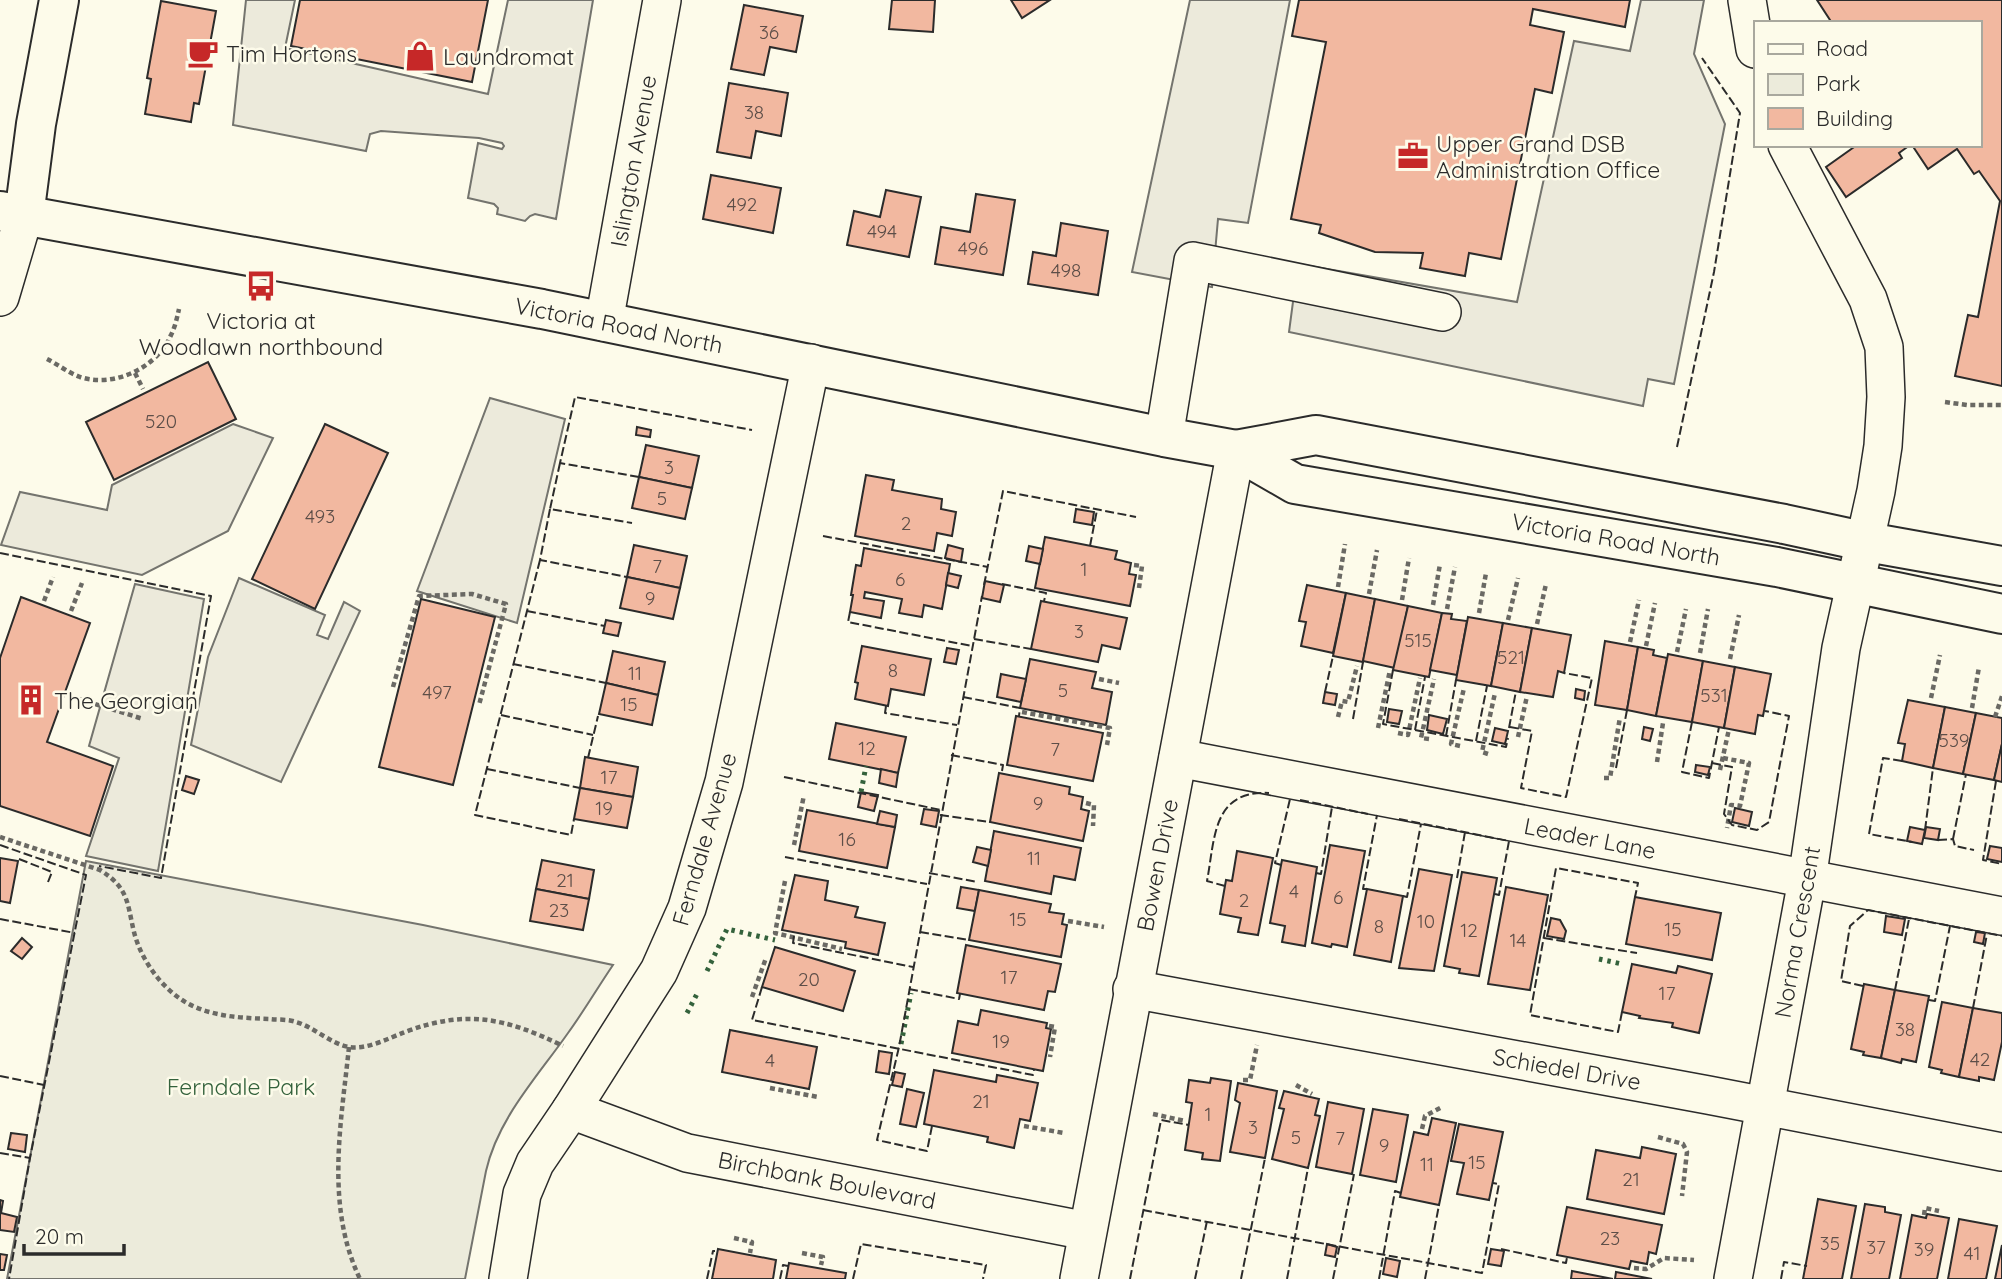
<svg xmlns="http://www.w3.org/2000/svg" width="2002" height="1279" font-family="Quicksand,sans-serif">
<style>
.green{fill:#ecebdb;stroke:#74746e;stroke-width:2}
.parking{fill:#eceadb;stroke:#74746e;stroke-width:2}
.building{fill:#f2b8a0;stroke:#2b2b2b;stroke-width:2}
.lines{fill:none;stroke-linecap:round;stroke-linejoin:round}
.minor-casing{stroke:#2b2b2b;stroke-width:40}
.major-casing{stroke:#2b2b2b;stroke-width:42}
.path{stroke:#6a6964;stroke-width:4.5;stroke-dasharray:5 3.5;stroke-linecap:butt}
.minor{stroke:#fdfbea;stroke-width:37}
.major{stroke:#fdfbea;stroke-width:38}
.hedge{stroke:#34623c;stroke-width:5;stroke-dasharray:3.5 5;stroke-linecap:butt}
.fence{stroke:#2b2b2b;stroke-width:2;stroke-dasharray:9 3.5;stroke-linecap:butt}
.labels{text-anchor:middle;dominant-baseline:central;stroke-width:5;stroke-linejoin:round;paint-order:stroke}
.number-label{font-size:19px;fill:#5d4e48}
.poi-label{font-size:23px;fill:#2b2b2b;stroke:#fdfbea;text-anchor:start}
.street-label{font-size:23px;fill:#2b2b2b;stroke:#fdfbea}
.park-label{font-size:23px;fill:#34623c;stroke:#fdfbea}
</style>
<rect width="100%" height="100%" fill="#fdfbea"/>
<path class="green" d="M 86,861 L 423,925 L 613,965 C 598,987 584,1011 568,1033 C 538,1076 498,1118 486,1171 L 465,1279 L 7,1279 Z"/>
<g class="parking">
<path d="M 246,0 L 295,0 L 285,48 L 488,94 L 508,0 L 593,0 L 556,219 L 535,214 L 530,216 L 525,221 L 497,214 L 498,208 L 494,204 L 468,198 L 478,143 L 502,149 L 504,146 L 502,143 L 479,138 L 381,131 L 370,134 L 366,151 L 233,125 Z"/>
<path d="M 1190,0 L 1290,0 L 1248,223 L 1218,219 L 1212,287 L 1132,272 Z"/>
<path d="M 1641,0 L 1704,0 L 1694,54 L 1725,124 L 1674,384 L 1648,379 L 1643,406 L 1289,332 L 1298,264 L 1517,302 L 1574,41 L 1630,51 Z"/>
<path d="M 490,398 L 565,419 L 517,623 L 417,591 Z"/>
<path d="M 233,424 L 273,438 L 228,531 L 142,575 L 1,545 L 20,492 L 107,510 L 112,485 Z"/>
<path d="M 239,578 L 325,615 L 317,635 L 328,639 L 344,602 L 360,611 L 281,782 L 191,745 L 208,657 Z"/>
<path d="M 135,584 L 204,599 L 158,871 L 86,856 L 119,758 L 89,746 Z"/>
</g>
<g class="building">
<path d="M 300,0 L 488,0 L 472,82 L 291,46 Z"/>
<path d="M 892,0 L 935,0 L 933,32 L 889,29 Z"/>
<path d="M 1011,0 L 1050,0 L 1022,18 Z"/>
<path d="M 1299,0 L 1630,0 L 1625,27 L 1533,9 L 1530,25 L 1564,32 L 1552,93 L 1535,89 L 1501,259 L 1469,253 L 1465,276 L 1420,268 L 1423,253 L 1375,252 L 1319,233 L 1321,225 L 1291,219 L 1326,42 L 1292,36 Z"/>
<path d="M 1817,0 L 2002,0 L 2002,386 L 1955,376 L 1968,315 L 1978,317 L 2000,201 L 1979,171 L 1974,174 L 1957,149 L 1928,169 L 1912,145 L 1979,145 L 1979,23 L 1832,23 Z"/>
<path d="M 161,1 L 216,11 L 199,104 L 194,103 L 191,122 L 145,114 L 151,79 L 147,78 Z"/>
<path d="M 744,5 L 803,16 L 796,52 L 770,47 L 764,75 L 731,69 Z"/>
<path d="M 729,83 L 788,93 L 781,136 L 756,131 L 751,158 L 717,152 Z"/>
<path d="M 1857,145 L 1910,145 L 1899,153 L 1902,158 L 1846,197 L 1826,167 Z"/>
<path d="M 711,175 L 781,188 L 773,233 L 703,219 Z"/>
<path d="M 886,190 L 921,197 L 909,257 L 847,245 L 854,211 L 880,217 Z"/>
<path d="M 976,194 L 1015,200 L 1003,275 L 935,264 L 941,227 L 970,232 Z"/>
<path d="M 1061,223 L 1108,231 L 1098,295 L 1028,284 L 1033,252 L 1056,256 Z"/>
<path d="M 208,362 L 236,419 L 114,480 L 86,422 Z"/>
<path d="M 325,424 L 388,453 L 315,609 L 252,579 Z"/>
<path d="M 637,427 L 651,430 L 650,437 L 636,435 Z"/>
<path d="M 646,445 L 699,456 L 692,488 L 639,477 Z"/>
<path d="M 866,475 L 894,480 L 892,490 L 942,499 L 941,509 L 956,512 L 952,536 L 937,533 L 934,551 L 855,536 Z"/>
<path d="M 639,477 L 692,488 L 685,519 L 632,508 Z"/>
<path d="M 1076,509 L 1094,512 L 1092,525 L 1074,522 Z"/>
<path d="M 1045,537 L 1117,551 L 1115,559 L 1131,563 L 1129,574 L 1136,575 L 1130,606 L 1035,588 Z"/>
<path d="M 634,545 L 687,556 L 680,588 L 627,577 Z"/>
<path d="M 948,545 L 963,549 L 961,562 L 945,558 Z"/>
<path d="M 1029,546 L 1043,549 L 1040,564 L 1026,561 Z"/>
<path d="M 864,548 L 950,564 L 942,609 L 924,605 L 922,617 L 899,613 L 902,599 L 865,592 L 864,598 L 884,601 L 881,618 L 850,612 L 853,595 L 851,595 L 856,565 L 861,566 Z"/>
<path d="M 948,573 L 961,576 L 958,588 L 946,585 Z"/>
<path d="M 627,577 L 680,588 L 673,619 L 620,608 Z"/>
<path d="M 985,581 L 1004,585 L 1000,602 L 982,598 Z"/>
<path d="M 1307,585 L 1346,593 L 1333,653 L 1301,646 L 1306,622 L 1299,621 Z"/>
<path d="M 1346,593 L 1375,599 L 1363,662 L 1333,656 Z"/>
<path d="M 21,597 L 90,623 L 47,742 L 113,766 L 90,836 L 0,806 L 0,658 Z"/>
<path d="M 421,599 L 495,617 L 453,785 L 379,767 Z"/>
<path d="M 1375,599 L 1408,606 L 1395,668 L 1363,661 Z"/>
<path d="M 1041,601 L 1127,618 L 1120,649 L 1102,645 L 1098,662 L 1031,649 Z"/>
<path d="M 1408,606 L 1442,613 L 1429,677 L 1393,670 Z"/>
<path d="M 1442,613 L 1452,614 L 1451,619 L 1467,621 L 1457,675 L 1430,670 Z"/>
<path d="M 1468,617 L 1503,623 L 1491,686 L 1456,680 Z"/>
<path d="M 606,620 L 621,623 L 618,636 L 603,633 Z"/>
<path d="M 1503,623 L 1532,628 L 1520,692 L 1491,686 Z"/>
<path d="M 1532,628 L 1571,635 L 1564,673 L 1558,671 L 1553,697 L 1520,692 Z"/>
<path d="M 1605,641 L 1638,647 L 1627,710 L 1595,705 Z"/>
<path d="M 862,646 L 931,659 L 924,695 L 891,689 L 888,706 L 855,699 L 858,683 L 855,682 Z"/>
<path d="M 1638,647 L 1654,650 L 1653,655 L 1667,658 L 1656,716 L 1627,710 Z"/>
<path d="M 947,648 L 959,650 L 956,664 L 944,662 Z"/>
<path d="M 613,651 L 665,662 L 658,695 L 606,683 Z"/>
<path d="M 1668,654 L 1703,661 L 1692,722 L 1656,716 Z"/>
<path d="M 1030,659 L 1096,672 L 1092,688 L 1112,692 L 1106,725 L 1020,708 Z"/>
<path d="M 1703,661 L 1735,667 L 1724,728 L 1692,722 Z"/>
<path d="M 1735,667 L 1771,674 L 1763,716 L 1758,715 L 1755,734 L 1724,728 Z"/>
<path d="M 1001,674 L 1026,679 L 1021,702 L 997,697 Z"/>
<path d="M 606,683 L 658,695 L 652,725 L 599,714 Z"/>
<path d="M 1576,689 L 1585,691 L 1584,700 L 1575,698 Z"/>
<path d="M 1325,692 L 1337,694 L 1335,705 L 1323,703 Z"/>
<path d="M 1908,700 L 1945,707 L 1933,768 L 1902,761 L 1905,744 L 1898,743 Z"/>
<path d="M 1945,707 L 1976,713 L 1963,774 L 1933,768 Z"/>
<path d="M 1389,709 L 1402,711 L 1399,724 L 1387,722 Z"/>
<path d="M 1976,713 L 2002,718 L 2002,744 L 1994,780 L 1963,774 Z"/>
<path d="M 1429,715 L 1447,719 L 1443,734 L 1427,730 Z"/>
<path d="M 1016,716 L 1103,733 L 1093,781 L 1007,765 Z"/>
<path d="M 836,723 L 906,737 L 898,773 L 829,759 Z"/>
<path d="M 1644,727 L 1653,729 L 1650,741 L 1642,739 Z"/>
<path d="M 1495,728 L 1508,731 L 1505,744 L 1492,741 Z"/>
<path d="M 2002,744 L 2002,782 L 1994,780 Z"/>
<path d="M 585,757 L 638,767 L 633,797 L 580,788 Z"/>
<path d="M 1696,765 L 1710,767 L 1708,775 L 1695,772 Z"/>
<path d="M 881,769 L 898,773 L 896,787 L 879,783 Z"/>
<path d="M 999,773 L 1070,787 L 1069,794 L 1083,797 L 1081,809 L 1089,811 L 1083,841 L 990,822 Z"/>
<path d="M 186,776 L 199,780 L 194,794 L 182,790 Z"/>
<path d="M 580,788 L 633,797 L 627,828 L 574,819 Z"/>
<path d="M 861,792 L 878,795 L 874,811 L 858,807 Z"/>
<path d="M 1735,808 L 1752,812 L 1749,826 L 1732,822 Z"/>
<path d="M 924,809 L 939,811 L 936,827 L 921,824 Z"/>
<path d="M 807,810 L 895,827 L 887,868 L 799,851 Z"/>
<path d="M 880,811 L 897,815 L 895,827 L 877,824 Z"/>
<path d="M 1910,827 L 1925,830 L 1922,844 L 1907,841 Z"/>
<path d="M 1926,827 L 1940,829 L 1938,840 L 1924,838 Z"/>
<path d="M 994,831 L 1081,848 L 1075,880 L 1054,876 L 1051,894 L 985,881 Z"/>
<path d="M 1330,845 L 1365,851 L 1347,947 L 1332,944 L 1331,947 L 1312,943 Z"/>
<path d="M 1990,846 L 2002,848 L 2002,862 L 1987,859 Z"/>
<path d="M 977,847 L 991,850 L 988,866 L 973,862 Z"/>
<path d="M 1237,851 L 1273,858 L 1258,935 L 1238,932 L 1241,918 L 1220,914 L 1226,880 L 1232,881 Z"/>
<path d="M 0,858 L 18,861 L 10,903 L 0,901 Z"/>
<path d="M 542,860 L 594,870 L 589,899 L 536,889 Z"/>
<path d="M 1282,860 L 1317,867 L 1305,946 L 1282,942 L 1285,926 L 1270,923 Z"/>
<path d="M 1419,869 L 1452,875 L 1434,971 L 1399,968 Z"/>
<path d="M 1462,872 L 1497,878 L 1479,976 L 1459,973 L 1460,969 L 1444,966 Z"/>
<path d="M 795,875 L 828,881 L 825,900 L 858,907 L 855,917 L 885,923 L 878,955 L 845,948 L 846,942 L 782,930 Z"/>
<path d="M 961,887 L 979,890 L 975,911 L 957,908 Z"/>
<path d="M 1506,887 L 1548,895 L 1530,990 L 1488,984 Z"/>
<path d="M 536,889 L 589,899 L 583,930 L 530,921 Z"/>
<path d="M 1367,889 L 1403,896 L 1391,962 L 1354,955 Z"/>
<path d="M 979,890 L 1051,904 L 1049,912 L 1064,914 L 1062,924 L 1067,925 L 1061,957 L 969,940 Z"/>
<path d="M 1635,897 L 1721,913 L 1712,960 L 1626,944 Z"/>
<path d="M 1886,916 L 1905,919 L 1902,935 L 1884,932 Z"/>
<path d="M 1551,918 L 1560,920 L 1566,931 L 1564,939 L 1547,936 Z"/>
<path d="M 1976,932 L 1985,933 L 1983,944 L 1974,942 Z"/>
<path d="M 22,938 L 32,947 L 22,959 L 11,951 Z"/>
<path d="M 966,945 L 1061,964 L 1055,992 L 1048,991 L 1044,1010 L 957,993 Z"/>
<path d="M 775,947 L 855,971 L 843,1011 L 762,987 Z"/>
<path d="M 1632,964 L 1676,973 L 1678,966 L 1712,974 L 1699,1033 L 1672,1027 L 1673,1023 L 1639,1018 L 1640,1016 L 1622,1012 Z"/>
<path d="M 1864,984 L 1895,990 L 1881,1058 L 1863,1055 L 1864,1052 L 1851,1049 Z"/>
<path d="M 1895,990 L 1929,996 L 1916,1062 L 1902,1059 L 1901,1063 L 1881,1058 Z"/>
<path d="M 1942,1002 L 1973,1008 L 1959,1077 L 1941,1073 L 1942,1070 L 1929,1067 Z"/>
<path d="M 1973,1008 L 2002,1013 L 2002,1042 L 1994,1080 L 1979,1077 L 1979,1081 L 1959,1077 Z"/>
<path d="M 981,1010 L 1047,1023 L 1046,1028 L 1051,1029 L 1043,1071 L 952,1053 L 958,1021 L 978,1025 Z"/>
<path d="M 730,1030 L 817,1047 L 809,1089 L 722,1072 Z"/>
<path d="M 879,1051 L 892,1053 L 889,1074 L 876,1072 Z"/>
<path d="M 934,1070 L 996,1082 L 997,1075 L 1038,1083 L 1030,1121 L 1020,1119 L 1014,1148 L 987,1142 L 988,1137 L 924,1124 Z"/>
<path d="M 895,1072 L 905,1074 L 902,1087 L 892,1085 Z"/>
<path d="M 1211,1078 L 1231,1081 L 1220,1161 L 1202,1159 L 1203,1153 L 1185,1150 L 1192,1103 L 1186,1102 L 1189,1080 L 1210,1083 Z"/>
<path d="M 1238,1083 L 1277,1091 L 1265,1158 L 1230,1152 L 1240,1103 L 1235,1100 Z"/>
<path d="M 907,1089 L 924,1093 L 916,1127 L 900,1124 Z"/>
<path d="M 1284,1091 L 1319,1099 L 1315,1115 L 1320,1116 L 1308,1168 L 1272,1159 L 1284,1109 L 1279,1108 Z"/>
<path d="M 1328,1102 L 1364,1109 L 1352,1174 L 1316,1167 Z"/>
<path d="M 1373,1109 L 1408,1115 L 1396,1182 L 1360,1175 Z"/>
<path d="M 1432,1118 L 1456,1123 L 1439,1205 L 1400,1197 L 1414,1132 L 1428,1135 Z"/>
<path d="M 1459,1124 L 1503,1132 L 1489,1200 L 1457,1194 L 1464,1163 L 1451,1161 Z"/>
<path d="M 11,1133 L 27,1135 L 25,1152 L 8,1149 Z"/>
<path d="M 1642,1147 L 1676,1154 L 1664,1214 L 1587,1199 L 1596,1150 L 1640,1158 Z"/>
<path d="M 1818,1199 L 1856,1206 L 1842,1279 L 1803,1279 Z"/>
<path d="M 0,1200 L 3,1201 L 1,1213 L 17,1217 L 14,1232 L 0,1230 Z"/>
<path d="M 1865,1204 L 1885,1207 L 1885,1212 L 1901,1215 L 1889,1279 L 1851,1279 Z"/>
<path d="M 1567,1207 L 1662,1225 L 1656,1254 L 1649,1252 L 1647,1264 L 1631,1261 L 1629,1269 L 1557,1255 Z"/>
<path d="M 1927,1214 L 1949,1218 L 1937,1279 L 1900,1279 L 1912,1215 L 1926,1218 Z"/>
<path d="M 1959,1219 L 1997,1226 L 1986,1279 L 1948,1279 Z"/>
<path d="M 1327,1244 L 1337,1247 L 1335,1257 L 1325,1255 Z"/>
<path d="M 2002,1245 L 2002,1279 L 1995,1279 Z"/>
<path d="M 718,1249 L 776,1260 L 773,1279 L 712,1279 Z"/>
<path d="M 1491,1249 L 1504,1251 L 1501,1266 L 1488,1264 Z"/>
<path d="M 0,1254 L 7,1255 L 4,1270 L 0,1270 Z"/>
<path d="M 1386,1258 L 1400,1261 L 1397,1277 L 1383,1274 Z"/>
<path d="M 789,1263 L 846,1273 L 845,1279 L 786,1279 Z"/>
<path d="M 1572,1271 L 1613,1279 L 1571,1279 Z"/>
<path d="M 1616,1272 L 1652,1279 L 1615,1279 Z"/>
</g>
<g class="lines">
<g class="minor-casing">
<g id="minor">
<path d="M 1747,0 L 1755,49"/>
<path d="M 0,297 L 24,216"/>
<path d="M 604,322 L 662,0"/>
<path d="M 1164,437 L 1193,261 L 1442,312"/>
<path d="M 1178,758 L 2002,916"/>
<path d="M 1132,989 L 1708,1095 L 2002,1152"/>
<path d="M 571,1110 L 687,1153 L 1087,1231"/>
<path d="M 508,1279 L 522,1194 L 535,1163 L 571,1110 L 659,971 L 687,908 L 724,782 L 811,363"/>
<path d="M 1079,1279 L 1236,450"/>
<path d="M 1733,1279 L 1807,880 L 1841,648 L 1876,491 L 1883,446 L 1886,397 L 1884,347 L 1868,299 L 1787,145"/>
</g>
</g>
<g class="major-casing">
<g id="major">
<path d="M 0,211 L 542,309 L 1164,437 L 1236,450 L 1295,484 L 1777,567 L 2002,614"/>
<path d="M 24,216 L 36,124 L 59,0"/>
<path d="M 1236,450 L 1316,435 L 1784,524 L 1867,542 L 2002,566"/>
</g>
</g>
<g class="path">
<path d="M 47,359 C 57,364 69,373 80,377 C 114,388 157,368 171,335 C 175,327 177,318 179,309"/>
<path d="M 135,373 L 143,389"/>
<path d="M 1945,402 L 1967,405 L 2002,405"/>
<path d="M 1134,565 L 1142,566 L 1139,588"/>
<path d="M 1338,587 L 1345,544"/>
<path d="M 1369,594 L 1377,550"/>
<path d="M 1402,600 L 1409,558"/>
<path d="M 44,601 L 53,577"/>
<path d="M 1433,605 L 1440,564"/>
<path d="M 1447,609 L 1455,567"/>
<path d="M 71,611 L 82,583"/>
<path d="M 1479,613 L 1486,573"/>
<path d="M 1508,620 L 1518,578"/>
<path d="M 1537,624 L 1546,584"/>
<path d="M 1630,642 L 1639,600"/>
<path d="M 1646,646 L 1655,603"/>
<path d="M 1677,652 L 1686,609"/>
<path d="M 1700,653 L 1708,609"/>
<path d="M 1730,659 L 1739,615"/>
<path d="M 1099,679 L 1119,683"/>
<path d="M 393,687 L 419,596 L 472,594 L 506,604 L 479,705"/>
<path d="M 1931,698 L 1940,655"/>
<path d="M 79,699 L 143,719"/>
<path d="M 1972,708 L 1979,667"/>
<path d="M 1022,712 L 1110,728 L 1107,745"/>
<path d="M 1338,717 L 1342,701 L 1348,702 L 1357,666"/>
<path d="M 1995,717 L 2002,696"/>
<path d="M 1378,728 L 1390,670"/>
<path d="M 1398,733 L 1408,735 L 1420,678"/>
<path d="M 1518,737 L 1527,696"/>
<path d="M 1429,739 L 1421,738 L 1434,679"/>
<path d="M 1460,746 L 1451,744 L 1464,688"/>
<path d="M 1488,754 L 1482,752 L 1495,693"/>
<path d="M 1723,758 L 1749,763 L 1740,806 L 1731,805 L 1727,828"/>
<path d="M 1657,762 L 1663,723"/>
<path d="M 1720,770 L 1729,729"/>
<path d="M 1604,778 L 1610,778 L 1620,717"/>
<path d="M 1086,803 L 1094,805 L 1093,826"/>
<path d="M 0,837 L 100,870 C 129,888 127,903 134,932 C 141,960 162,989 187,1003 C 212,1017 243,1018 270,1019 C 278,1020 288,1019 296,1022 C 314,1027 331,1044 349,1047 C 367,1050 389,1038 405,1032 C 466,1009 506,1018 563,1046"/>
<path d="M 794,845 L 804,795"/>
<path d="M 785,881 L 775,933 L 842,949"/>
<path d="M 1068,921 L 1104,927"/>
<path d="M 752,997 L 766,958"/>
<path d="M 1049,1026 L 1055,1027 L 1050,1057"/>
<path d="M 349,1047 C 341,1124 325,1206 360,1279"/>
<path d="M 1243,1080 L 1250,1080 L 1257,1045"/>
<path d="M 1296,1085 L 1312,1094"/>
<path d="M 770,1088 L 818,1097"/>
<path d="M 1153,1114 L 1185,1121"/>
<path d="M 1024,1126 L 1064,1133"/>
<path d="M 1422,1129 L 1425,1116 L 1442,1107"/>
<path d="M 1658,1137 L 1683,1144 L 1687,1152 L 1682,1196"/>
<path d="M 1924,1215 L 1925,1208 L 1939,1211"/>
<path d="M 734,1238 L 752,1242 L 750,1253"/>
<path d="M 802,1253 L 823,1257 L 821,1265"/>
<path d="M 1634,1268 L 1646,1269 L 1664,1258 L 1694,1260"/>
</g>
<use href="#minor" class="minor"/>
<use href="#major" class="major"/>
<g class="hedge">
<path d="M 861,792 L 866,766"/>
<path d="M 1599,959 L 1622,964"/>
<path d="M 707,971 L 727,929 L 775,940"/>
<path d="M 687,1013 L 698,992"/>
<path d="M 901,1044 L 911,993"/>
</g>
<g class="fence">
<path d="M 1677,447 L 1714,272 L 1740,113 L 1702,58"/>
<path d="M 560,463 L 550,509 L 632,523"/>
<path d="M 639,477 L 560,463 L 575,397 L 752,430"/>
<path d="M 550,509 L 540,560 L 627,577"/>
<path d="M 823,536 L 988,567"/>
<path d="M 1090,546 L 1097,510"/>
<path d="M 0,553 L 211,596 L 161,878 L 99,866"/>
<path d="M 540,560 L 475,815 L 571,835 L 574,819"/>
<path d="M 1002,584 L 1046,593 L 1044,601"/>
<path d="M 984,585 L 1003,491 L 1136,517"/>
<path d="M 527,611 L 605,626"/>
<path d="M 850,612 L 848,622 L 972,646"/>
<path d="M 974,639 L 1031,649"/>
<path d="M 513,664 L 606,683"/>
<path d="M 1393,670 L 1383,724 L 1506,747 L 1508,738"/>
<path d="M 1325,692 L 1333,656"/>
<path d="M 963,697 L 1020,708 L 1019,716"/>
<path d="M 886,706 L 885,713 L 957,725"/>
<path d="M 501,715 L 593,735"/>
<path d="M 1353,719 L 1363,662"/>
<path d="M 1692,722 L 1682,772 L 1709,778 L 1719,727"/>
<path d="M 1510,727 L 1532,731 L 1521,788 L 1566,797 L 1592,678 L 1564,673"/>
<path d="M 1509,728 L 1516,691"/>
<path d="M 1415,730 L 1425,677"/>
<path d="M 1446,736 L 1456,680"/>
<path d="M 1476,741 L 1487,686"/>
<path d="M 951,755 L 1003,765 L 1002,771"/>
<path d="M 588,758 L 598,716"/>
<path d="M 1902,761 L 1883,758 L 1869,834 L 1912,842"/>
<path d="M 1712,763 L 1732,767 L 1724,814 L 1732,825 L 1757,830 L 1769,822 L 1789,716 L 1765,711"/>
<path d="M 1616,768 L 1627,710"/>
<path d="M 487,769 L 580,788"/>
<path d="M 784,777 L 941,810"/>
<path d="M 1996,781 L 1983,860 L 2002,864"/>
<path d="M 1300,800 L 1368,814"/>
<path d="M 940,815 L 990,822"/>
<path d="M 1399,819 L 1509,841 L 1499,895 L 1495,894"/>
<path d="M 1925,830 L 1933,768"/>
<path d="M 1953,839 L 1966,774"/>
<path d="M 1938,840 L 1953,839 L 1955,846 L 1974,850"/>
<path d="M 0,845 L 86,875 L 30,1158 L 9,1279"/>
<path d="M 785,857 L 927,884"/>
<path d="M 19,859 L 52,872 L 48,882"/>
<path d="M 1281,865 L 1275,863 L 1290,799"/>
<path d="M 929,873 L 978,882"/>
<path d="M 1316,873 L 1321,874 L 1332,807"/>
<path d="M 1457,878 L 1465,832"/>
<path d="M 1225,886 L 1207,881 C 1215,839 1212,790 1269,793"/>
<path d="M 1367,889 L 1363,889 L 1377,815"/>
<path d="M 1403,896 L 1407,897 L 1421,824"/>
<path d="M 0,919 L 75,933"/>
<path d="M 920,932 L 969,940"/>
<path d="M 794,936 L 793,943 L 913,967"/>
<path d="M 1544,938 L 1637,953"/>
<path d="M 1863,986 L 1841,981 L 1850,926 L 1868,910 L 2002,936"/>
<path d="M 762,987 L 752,1020 L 1033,1075 L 1034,1070"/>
<path d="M 909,989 L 959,999 L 960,994"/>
<path d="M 1895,990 L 1909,919"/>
<path d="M 1929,1000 L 1935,1001 L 1950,926"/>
<path d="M 1973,1008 L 1987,934"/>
<path d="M 1622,1012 L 1618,1032 L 1530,1015 L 1556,868 L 1638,883 L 1635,897"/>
<path d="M 0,1076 L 44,1085"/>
<path d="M 932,1126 L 927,1151 L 877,1140 L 899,1047 L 982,596"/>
<path d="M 0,1153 L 30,1158"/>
<path d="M 1143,1210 L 1482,1273 L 1499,1184 L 1493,1183"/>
<path d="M 1501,1249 L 1566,1263 L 1567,1257"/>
<path d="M 707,1279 L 713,1251 L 715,1251"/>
<path d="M 780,1279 L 783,1265 L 788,1266"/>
<path d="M 853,1279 L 861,1244 L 986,1265 L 983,1279"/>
<path d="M 1130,1279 L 1161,1120 L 1189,1125"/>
<path d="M 1195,1279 L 1207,1221"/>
<path d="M 1241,1279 L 1265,1158"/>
<path d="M 1287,1279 L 1308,1168"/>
<path d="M 1333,1279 L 1354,1174"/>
<path d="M 1379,1279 L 1395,1191 L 1401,1193"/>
<path d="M 1425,1279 L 1439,1205"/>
<path d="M 1781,1279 L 1784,1262 L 1807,1266"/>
</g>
</g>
<defs>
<g id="cafe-bare" transform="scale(2.415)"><path d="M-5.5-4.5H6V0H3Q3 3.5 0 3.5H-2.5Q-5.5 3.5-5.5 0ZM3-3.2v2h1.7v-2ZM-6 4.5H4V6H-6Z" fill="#c62828" stroke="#fdfbea" stroke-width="2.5" paint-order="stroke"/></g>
<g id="shop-bare" transform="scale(2.415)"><path d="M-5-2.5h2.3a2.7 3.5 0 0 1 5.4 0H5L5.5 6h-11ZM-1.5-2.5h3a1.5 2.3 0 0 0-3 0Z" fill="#c62828" stroke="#fdfbea" stroke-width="2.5" paint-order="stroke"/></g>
<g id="office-bare" transform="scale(2.415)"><path d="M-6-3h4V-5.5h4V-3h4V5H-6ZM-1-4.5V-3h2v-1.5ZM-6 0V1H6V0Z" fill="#c62828" stroke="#fdfbea" stroke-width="2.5" paint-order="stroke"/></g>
<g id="bus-bare" transform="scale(2.415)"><path d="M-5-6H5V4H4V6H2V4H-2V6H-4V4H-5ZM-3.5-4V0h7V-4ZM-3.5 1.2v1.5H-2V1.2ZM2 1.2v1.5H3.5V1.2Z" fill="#c62828" stroke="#fdfbea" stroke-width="2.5" paint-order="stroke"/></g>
<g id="building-bare" transform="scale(2.415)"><path d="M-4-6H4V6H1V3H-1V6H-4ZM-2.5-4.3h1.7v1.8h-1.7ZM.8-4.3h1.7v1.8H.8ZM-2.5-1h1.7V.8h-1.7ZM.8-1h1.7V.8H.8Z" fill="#c62828" stroke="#fdfbea" stroke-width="2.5" paint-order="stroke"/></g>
</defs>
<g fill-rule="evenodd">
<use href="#cafe-bare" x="203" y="53"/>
<use href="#shop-bare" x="420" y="56"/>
<use href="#office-bare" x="1413" y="156"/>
<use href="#bus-bare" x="261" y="286"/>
<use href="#building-bare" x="31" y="700"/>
</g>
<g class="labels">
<g class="number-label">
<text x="769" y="32">36</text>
<text x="754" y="112">38</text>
<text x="742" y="204">492</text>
<text x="882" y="231">494</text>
<text x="973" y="248">496</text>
<text x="1066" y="270">498</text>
<text x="161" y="421">520</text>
<text x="669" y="467">3</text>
<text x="662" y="498">5</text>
<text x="320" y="516">493</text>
<text x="906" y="523">2</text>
<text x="657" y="566">7</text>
<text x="1084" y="569">1</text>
<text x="900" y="579">6</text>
<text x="650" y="598">9</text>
<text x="1079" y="631">3</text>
<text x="1418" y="640">515</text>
<text x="1511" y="657">521</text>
<text x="893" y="670">8</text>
<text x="635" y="673">11</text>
<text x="1063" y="690">5</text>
<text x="437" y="692">497</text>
<text x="1714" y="695">531</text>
<text x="629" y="704">15</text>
<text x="1954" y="740">539</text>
<text x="867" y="748">12</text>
<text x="1055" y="749">7</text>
<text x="609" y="777">17</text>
<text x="1038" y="803">9</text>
<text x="604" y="808">19</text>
<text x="847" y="839">16</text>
<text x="1034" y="858">11</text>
<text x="565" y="880">21</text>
<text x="1294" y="891">4</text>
<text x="1338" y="897">6</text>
<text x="1244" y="900">2</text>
<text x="559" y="910">23</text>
<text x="1018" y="919">15</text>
<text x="1426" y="921">10</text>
<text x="1379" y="926">8</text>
<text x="1673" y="929">15</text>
<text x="1469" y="930">12</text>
<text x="1518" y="940">14</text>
<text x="1009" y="977">17</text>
<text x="809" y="979">20</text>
<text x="1667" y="993">17</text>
<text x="1905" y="1029">38</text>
<text x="1001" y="1041">19</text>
<text x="1980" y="1059">42</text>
<text x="770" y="1060">4</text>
<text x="981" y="1101">21</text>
<text x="1208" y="1114">1</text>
<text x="1253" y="1127">3</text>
<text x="1296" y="1137">5</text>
<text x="1340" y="1138">7</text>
<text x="1384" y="1145">9</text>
<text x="1477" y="1162">15</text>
<text x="1427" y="1164">11</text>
<text x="1631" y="1179">21</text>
<text x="1610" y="1238">23</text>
<text x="1830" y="1243">35</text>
<text x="1876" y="1247">37</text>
<text x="1924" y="1249">39</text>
<text x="1972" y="1253">41</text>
</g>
<g class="poi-label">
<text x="226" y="53">Tim Hortons</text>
<text x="443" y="56">Laundromat</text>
<text x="1436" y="143">Upper Grand DSB<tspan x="1436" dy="26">Administration Office</tspan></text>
<text x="261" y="320" text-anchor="middle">Victoria at<tspan x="261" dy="26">Woodlawn northbound</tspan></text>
<text x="54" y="700">The Georgian</text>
</g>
<g class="street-label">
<text transform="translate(633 161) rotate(-80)">Islington Avenue</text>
<text transform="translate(619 325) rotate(11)">Victoria Road North</text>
<text transform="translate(1616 539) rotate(10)">Victoria Road North</text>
<text transform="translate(1590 838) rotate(11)">Leader Lane</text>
<text transform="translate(704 839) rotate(-74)">Ferndale Avenue</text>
<text transform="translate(1157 865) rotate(-79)">Bowen Drive</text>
<text transform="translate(1797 932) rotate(-80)">Norma Crescent</text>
<text transform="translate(1567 1069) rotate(10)">Schiedel Drive</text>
<text transform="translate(827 1180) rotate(11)">Birchbank Boulevard</text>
</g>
<g class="park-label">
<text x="241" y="1086">Ferndale Park</text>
</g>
</g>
<rect x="1754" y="21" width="228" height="126" fill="#fdfbea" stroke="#a9a89e" stroke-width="2"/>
<rect x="1768" y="44" width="35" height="10" fill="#fdfbea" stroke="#a9a89e" stroke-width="2"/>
<text x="1816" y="56" font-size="21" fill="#2b2b2b">Road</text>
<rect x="1768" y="74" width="35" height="21" fill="#ecebdb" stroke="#a9a89e" stroke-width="2"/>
<text x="1816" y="91" font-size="21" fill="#2b2b2b">Park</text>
<rect x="1768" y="108" width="35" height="21" fill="#f2b8a0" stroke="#a9a89e" stroke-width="2"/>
<text x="1816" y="126" font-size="21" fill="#2b2b2b">Building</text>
<path d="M24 1244v10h100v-10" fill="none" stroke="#2b2b2b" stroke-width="3.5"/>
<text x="35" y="1244" font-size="21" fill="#2b2b2b" stroke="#fdfbea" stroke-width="5" paint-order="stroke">20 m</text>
</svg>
